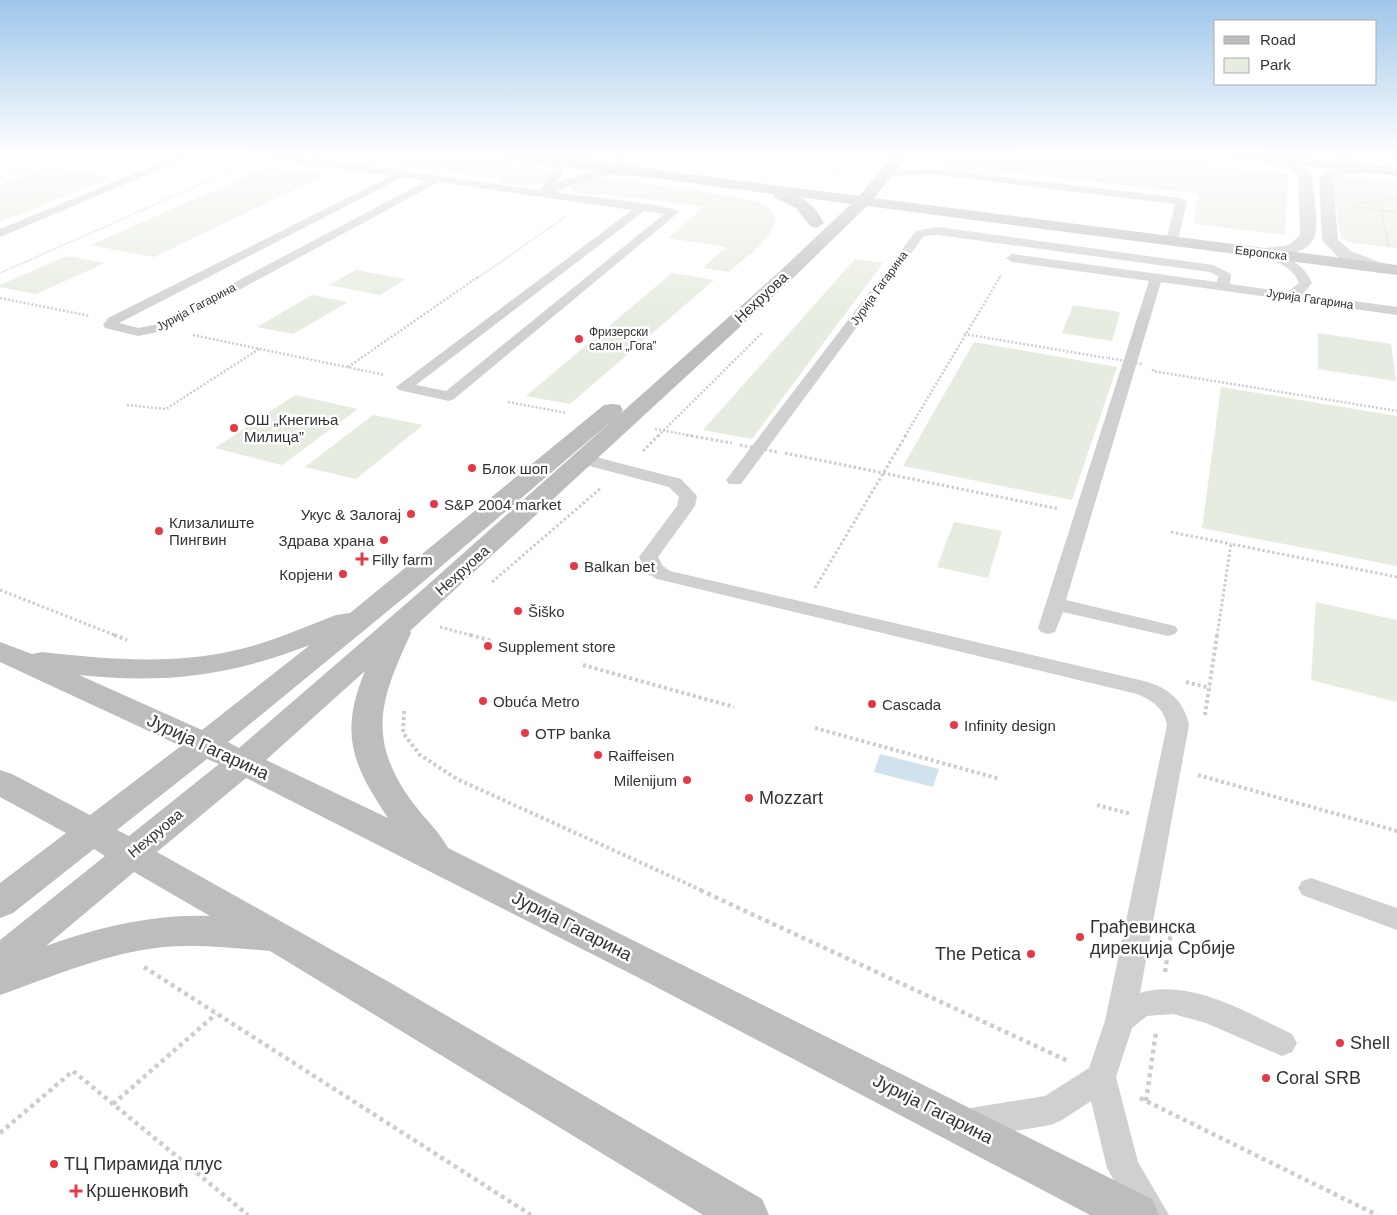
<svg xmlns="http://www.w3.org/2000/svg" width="1397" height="1215" font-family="Helvetica,sans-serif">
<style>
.green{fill:#e6ecdf}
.water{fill:#cfe2ee}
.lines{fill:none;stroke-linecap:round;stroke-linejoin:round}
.path-far4{stroke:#cdcdcd;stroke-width:2;stroke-dasharray:1 1;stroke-linecap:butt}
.path-far3{stroke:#cdcdcd;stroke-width:2.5;stroke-dasharray:2 2;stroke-linecap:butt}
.path-far2{stroke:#cdcdcd;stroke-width:3;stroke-dasharray:2.5 2.5;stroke-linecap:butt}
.path-far1{stroke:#cdcdcd;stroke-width:4;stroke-dasharray:3 3;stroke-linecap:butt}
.path{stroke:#cdcdcd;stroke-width:4.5;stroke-dasharray:4 4;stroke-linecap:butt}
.lane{fill:#d0d0d0;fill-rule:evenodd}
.street{fill:#d0d0d0;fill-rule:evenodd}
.secondary{fill:#bdbdbd;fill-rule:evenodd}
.path-bridge-far2{stroke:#cdcdcd;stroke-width:2;stroke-dasharray:1 1;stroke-linecap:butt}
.path-bridge-far1{stroke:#cdcdcd;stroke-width:2.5;stroke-dasharray:2 2;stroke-linecap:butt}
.path-bridge{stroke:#cdcdcd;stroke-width:3;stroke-dasharray:2.5 2.5;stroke-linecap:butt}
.poi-dot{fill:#e63946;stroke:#fff;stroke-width:2}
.labels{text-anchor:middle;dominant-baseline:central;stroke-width:5;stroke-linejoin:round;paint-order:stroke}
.far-street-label{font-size:12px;fill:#333;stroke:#fff}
.far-poi-label{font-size:12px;fill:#333;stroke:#fff;text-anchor:start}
.street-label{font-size:15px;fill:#333;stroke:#fff}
.poi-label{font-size:15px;fill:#333;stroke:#fff;text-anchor:start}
.near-street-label{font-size:18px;fill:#333;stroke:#fff}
.near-poi-label{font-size:18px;fill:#333;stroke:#fff;text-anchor:start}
</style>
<rect width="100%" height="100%" fill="#fff"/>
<g class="green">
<path d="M 320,154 L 438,154 L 543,168 L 551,173 L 549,179 C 534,187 515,187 499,182 L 498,178 Z"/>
<path d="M 952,154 L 1111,154 L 1288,174 L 1285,235 L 1194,224 L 1198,194 L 997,170 L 994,175 L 941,168 Z"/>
<path d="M 49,167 L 113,177 L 0,222 L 0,185 Z"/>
<path d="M 268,167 L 325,175 L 154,257 L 90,245 Z"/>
<path d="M 1336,176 L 1397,181 L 1397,248 L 1353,243 L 1341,238 L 1332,179 Z"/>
<path d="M 600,177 L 737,197 C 755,201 766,202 776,217 C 773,240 745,257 729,272 L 703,268 L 726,247 L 668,238 L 704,207 L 605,194 L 587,195 L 572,190 L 573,185 L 582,180 Z"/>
<path d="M 67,256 L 105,263 L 36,294 L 0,287 L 0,285 Z"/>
<path d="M 855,259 L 883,263 L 752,439 L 703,430 Z"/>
<path d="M 356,270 L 406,279 L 380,295 L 329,285 Z"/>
<path d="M 672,273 L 714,280 L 570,404 L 526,396 Z"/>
<path d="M 312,295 L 348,302 L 293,334 L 257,327 Z"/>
<path d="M 1073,305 L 1120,312 L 1112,341 L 1062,333 Z"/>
<path d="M 1318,333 L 1391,344 L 1396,381 L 1318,369 Z"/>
<path d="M 974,342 L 1117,367 L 1072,500 L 903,466 Z"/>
<path d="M 1221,387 L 1397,416 L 1397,566 L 1202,528 Z"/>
<path d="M 295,395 L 358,409 L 282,465 L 215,448 Z"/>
<path d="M 373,415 L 423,425 L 356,479 L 305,467 Z"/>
<path d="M 954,522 L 1002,531 L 988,578 L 937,567 Z"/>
<path d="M 1316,602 L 1397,620 L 1397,702 L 1311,680 Z"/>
</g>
<path class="water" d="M 880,754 L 939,769 L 933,787 L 874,772 Z"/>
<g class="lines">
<g class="path-far4">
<path d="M 443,154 L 477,159"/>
<path d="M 1142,154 L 1208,161"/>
<path d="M 49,160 L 101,168"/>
<path d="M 836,176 L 846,166"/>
<path d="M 0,178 L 65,154"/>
<path d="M 1353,205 L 1397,198"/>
<path d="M 1353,207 L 1397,212"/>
<path d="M 1381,211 L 1389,247"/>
<path d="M 0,273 L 249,163"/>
<path d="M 476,279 L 565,217"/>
<path d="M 999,279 L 1001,275"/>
</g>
<g class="path-far3">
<path d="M 0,298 L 90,316"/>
<path d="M 964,334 L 1107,358"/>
<path d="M 193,335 L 385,375"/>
<path d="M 348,367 L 478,277"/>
<path d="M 1153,369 L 1153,371 L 1397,411"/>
<path d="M 508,402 L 567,413"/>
<path d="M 127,405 L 166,409 L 259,349"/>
<path d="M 655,429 L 693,436"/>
<path d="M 658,436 L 763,332"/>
<path d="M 905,436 L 1000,277"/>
</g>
<g class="path-far2">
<path d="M 686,435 L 732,443"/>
<path d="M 643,451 L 659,435"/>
<path d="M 785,453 L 1059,509"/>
<path d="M 1171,532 L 1231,544"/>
<path d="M 492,582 L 601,488"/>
<path d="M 815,588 L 906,435"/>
<path d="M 0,590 L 117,636"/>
<path d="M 440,627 L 474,636"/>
<path d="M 1217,636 L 1231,544 L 1397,577"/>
</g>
<g class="path-far1">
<path d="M 114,635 L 127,640"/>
<path d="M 470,635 L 492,641"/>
<path d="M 583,665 L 734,707"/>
<path d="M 1186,682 L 1210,688"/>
<path d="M 404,711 L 403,733 L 420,755 L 457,779 L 703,891"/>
<path d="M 1205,715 L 1217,635"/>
<path d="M 815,728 L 1000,779"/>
<path d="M 1198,775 L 1397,831"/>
<path d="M 1097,805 L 1131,814"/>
</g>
<g class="path">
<path d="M 700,890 L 1068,1061"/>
<path d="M 144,967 L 531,1215"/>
<path d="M 1165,972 L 1172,926"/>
<path d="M 1140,1098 L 1377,1215"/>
<path d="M 1146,1101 L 1156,1032"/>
<path d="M 113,1104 L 216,1014"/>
<path d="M 0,1133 L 73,1071 L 248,1215"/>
</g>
<g class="lane">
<path d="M 182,154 L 196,154 L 0,237 L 0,229 Z"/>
<path d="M 261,154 L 283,154 L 539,190 L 552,175 L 553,169 L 539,160 L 544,157 L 563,168 L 562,175 L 555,184 C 572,177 626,159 641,173 C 634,179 620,175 611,175 C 591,177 573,185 555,192 C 573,195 671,204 679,212 L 454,399 L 449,401 L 399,390 L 396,387 L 632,210 L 439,182 L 163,331 L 138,336 L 105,328 L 103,325 L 108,318 L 391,176 L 266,158 ZM 403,177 L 426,181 L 154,325 L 138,328 L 119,323 ZM 644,211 L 664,214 L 446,391 L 416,385 Z"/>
<path d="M 858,154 L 883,154 L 884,156 L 879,159 Z"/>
<path d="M 1271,154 L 1303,154 L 1298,157 L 1265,161 L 1260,158 Z"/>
<path d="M 1325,154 L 1340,154 L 1375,169 L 1374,171 L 1366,171 Z"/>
<path d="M 1386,154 L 1397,154 L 1397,160 Z"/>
<path d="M 937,169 L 1181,198 L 1187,201 L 1178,241 L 1172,245 L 1166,241 L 1175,204 L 937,175 L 888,176 L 883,173 L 888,170 Z"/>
<path d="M 938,227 L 1213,265 L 1231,274 L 1230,284 L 1287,292 L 1299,283 C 1293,266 1274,261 1259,256 L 1257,253 L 1263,249 C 1283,254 1304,263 1312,283 L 1303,294 L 1397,307 L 1397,315 L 1161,282 L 1066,600 L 1175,626 L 1178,630 L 1175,634 L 1168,636 L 1063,612 L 1055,632 L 1048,634 L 1041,632 L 1038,628 L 1149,281 L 1012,262 L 1006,258 L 1012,254 L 1217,282 L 1218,276 L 1210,272 L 938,235 L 924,236 L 741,484 L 729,484 L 726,480 L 916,231 Z"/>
<path d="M 584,454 L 681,479 L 697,496 L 695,506 L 658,557 L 663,566 L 670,571 L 1144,681 C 1168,687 1184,701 1189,725 L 1140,993 C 1191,978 1247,1013 1292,1034 L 1297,1043 L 1292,1052 L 1282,1056 L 1206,1023 L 1173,1014 L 1147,1016 L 1132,1028 L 1116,1077 L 1138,1162 L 1169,1215 L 1133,1215 L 1107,1168 L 1091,1101 L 1062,1120 L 1051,1125 L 964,1139 L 953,1134 L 948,1124 L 953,1114 L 964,1109 L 1045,1096 L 1089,1068 L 1105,1021 L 1167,725 C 1163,707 1153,701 1137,694 L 657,579 L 648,574 L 639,557 L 677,506 L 679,497 L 669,487 L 578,463 L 576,459 L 578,455 Z"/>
<path d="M 1311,878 L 1397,908 L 1397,930 L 1302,895 L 1298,888 L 1302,881 Z"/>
</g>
<g class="street">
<path d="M 598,154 L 596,157 C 584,160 545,170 537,160 L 544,156 Z"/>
<path d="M 614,154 L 628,154 L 625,159 L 649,173 L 642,177 L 615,165 L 611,159 Z"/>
<path d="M 1267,154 L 1299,164 L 1312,174 C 1316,231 1332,252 1263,258 L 1257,257 L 1255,253 L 1257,249 L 1289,245 L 1300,235 L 1298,176 L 1289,170 L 1260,161 L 1258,158 L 1260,155 Z"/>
<path d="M 1370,165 L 1377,169 L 1375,172 L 1339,175 L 1333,179 L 1338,240 L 1351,251 L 1384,264 L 1387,268 L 1384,272 L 1378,273 L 1339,258 L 1322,240 L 1319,177 L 1336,167 Z"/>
</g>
<g class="secondary">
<path d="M 494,154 L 536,154 L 859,196 L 895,154 L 910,154 L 874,198 L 1397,265 L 1397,275 L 867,206 L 791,280 L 410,631 L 411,633 C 380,700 366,739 413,803 C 424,818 439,831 448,848 L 1152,1199 L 1159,1215 L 1090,1215 L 641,979 L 246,778 L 157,852 L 389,982 L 762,1199 L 769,1215 L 703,1215 L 270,951 C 235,948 199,944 164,947 C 106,953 54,976 0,995 L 0,940 L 105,856 L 94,849 L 13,913 L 0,918 L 0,883 L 66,833 L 0,797 L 0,770 L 12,774 L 90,815 L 181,746 L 0,662 L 0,642 L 32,654 L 42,652 C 105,659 169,665 232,651 C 267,644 302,628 336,615 L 350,613 L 604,405 L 612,404 L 620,405 L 623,410 L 620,414 L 779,272 L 851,204 L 799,197 C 811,203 818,211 824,223 L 816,228 L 810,226 L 796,208 L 775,198 L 773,194 L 501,158 ZM 614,419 L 422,590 L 239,748 L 228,742 L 417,587 ZM 310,645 L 202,730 L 79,675 C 165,684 229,676 310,645 ZM 365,671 C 339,734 352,764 388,818 L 266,760 ZM 207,759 L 219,764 L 129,836 L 117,830 ZM 134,872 L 210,916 C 153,914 100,927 46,946 Z"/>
<path d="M 1221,154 L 1270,154 L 1397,168 L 1397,176 L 1228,158 Z"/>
</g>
<path class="path-bridge-far2" d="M 127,172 L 148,175"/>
<path class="path-bridge-far1" d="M 1108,358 L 1142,364"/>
<path class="path-bridge" d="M 740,445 L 777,452"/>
</g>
<linearGradient id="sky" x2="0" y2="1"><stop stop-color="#9ec6ea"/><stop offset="0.48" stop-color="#fff"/><stop offset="1" stop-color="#fff" stop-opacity="0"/></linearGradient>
<rect width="1397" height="324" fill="url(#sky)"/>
<g class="poi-dot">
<circle cx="579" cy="339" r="5"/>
<circle cx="234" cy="428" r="5"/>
<circle cx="472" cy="468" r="5"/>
<circle cx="434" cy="504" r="5"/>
<circle cx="411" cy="514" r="5"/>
<circle cx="159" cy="531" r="5"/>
<circle cx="384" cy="540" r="5"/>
<path d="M359.5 551.5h5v5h5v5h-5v5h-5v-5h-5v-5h5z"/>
<circle cx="574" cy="566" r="5"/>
<circle cx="343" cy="574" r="5"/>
<circle cx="518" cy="611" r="5"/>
<circle cx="488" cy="646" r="5"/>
<circle cx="483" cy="701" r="5"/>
<circle cx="872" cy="704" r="5"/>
<circle cx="954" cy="725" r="5"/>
<circle cx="525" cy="733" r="5"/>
<circle cx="598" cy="755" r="5"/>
<circle cx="687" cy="780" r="5"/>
<circle cx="749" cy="798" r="5"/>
<circle cx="1080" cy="937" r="5"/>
<circle cx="1031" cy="954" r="5"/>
<circle cx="1340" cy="1043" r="5"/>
<circle cx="1266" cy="1078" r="5"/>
<circle cx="54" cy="1164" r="5"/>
<path d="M73.5 1183.5h5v5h5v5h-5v5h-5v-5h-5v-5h5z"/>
</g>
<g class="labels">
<g class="far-street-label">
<text transform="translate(1261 253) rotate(7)">Европска</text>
<text transform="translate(879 288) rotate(-54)">Јурија Гагарина</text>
<text transform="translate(1310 299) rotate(8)">Јурија Гагарина</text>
<text transform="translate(196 307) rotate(-28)">Јурија Гагарина</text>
</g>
<g class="far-poi-label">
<text x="589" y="332">Фризерски<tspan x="589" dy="14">салон „Гога”</tspan></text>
</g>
<g class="street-label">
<text transform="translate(761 297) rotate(-43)">Нехруова</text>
<text transform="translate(462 570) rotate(-42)">Нехруова</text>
<text transform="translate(155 833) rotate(-40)">Нехруова</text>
</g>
<g class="poi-label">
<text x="244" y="419">ОШ „Кнегиња<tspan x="244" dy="17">Милица”</tspan></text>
<text x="482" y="468">Блок шоп</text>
<text x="444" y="504">S&amp;P 2004 market</text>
<text x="401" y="514" text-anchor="end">Укус &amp; Залогај</text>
<text x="169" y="522">Клизалиште<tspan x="169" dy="17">Пингвин</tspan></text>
<text x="374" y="540" text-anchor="end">Здрава храна</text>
<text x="372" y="559">Filly farm</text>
<text x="584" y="566">Balkan bet</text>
<text x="333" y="574" text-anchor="end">Корјени</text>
<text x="528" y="611">Šiško</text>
<text x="498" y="646">Supplement store</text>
<text x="493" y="701">Obuća Metro</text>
<text x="882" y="704">Cascada</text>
<text x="964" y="725">Infinity design</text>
<text x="535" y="733">OTP banka</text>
<text x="608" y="755">Raiffeisen</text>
<text x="677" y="780" text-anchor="end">Milenijum</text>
</g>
<g class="near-street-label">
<text transform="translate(208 747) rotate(25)">Јурија Гагарина</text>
<text transform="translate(572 926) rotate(27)">Јурија Гагарина</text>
<text transform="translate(933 1109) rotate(27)">Јурија Гагарина</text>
</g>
<g class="near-poi-label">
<text x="759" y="798">Mozzart</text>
<text x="1090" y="927">Грађевинска<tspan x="1090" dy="21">дирекција Србије</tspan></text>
<text x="1021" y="954" text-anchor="end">The Petica</text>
<text x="1350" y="1043">Shell</text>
<text x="1276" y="1078">Coral SRB</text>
<text x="64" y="1164">ТЦ Пирамида плус</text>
<text x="86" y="1191">Кршенковић</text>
</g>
</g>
<rect x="1214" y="20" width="162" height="65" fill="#ffffff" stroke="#adadad"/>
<rect x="1224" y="36" width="25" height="8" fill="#bdbdbd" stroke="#adadad"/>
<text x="1260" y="45" font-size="15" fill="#333333">Road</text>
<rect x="1224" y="58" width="25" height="15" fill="#e6ecdf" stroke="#adadad"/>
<text x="1260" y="70" font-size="15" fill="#333333">Park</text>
</svg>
